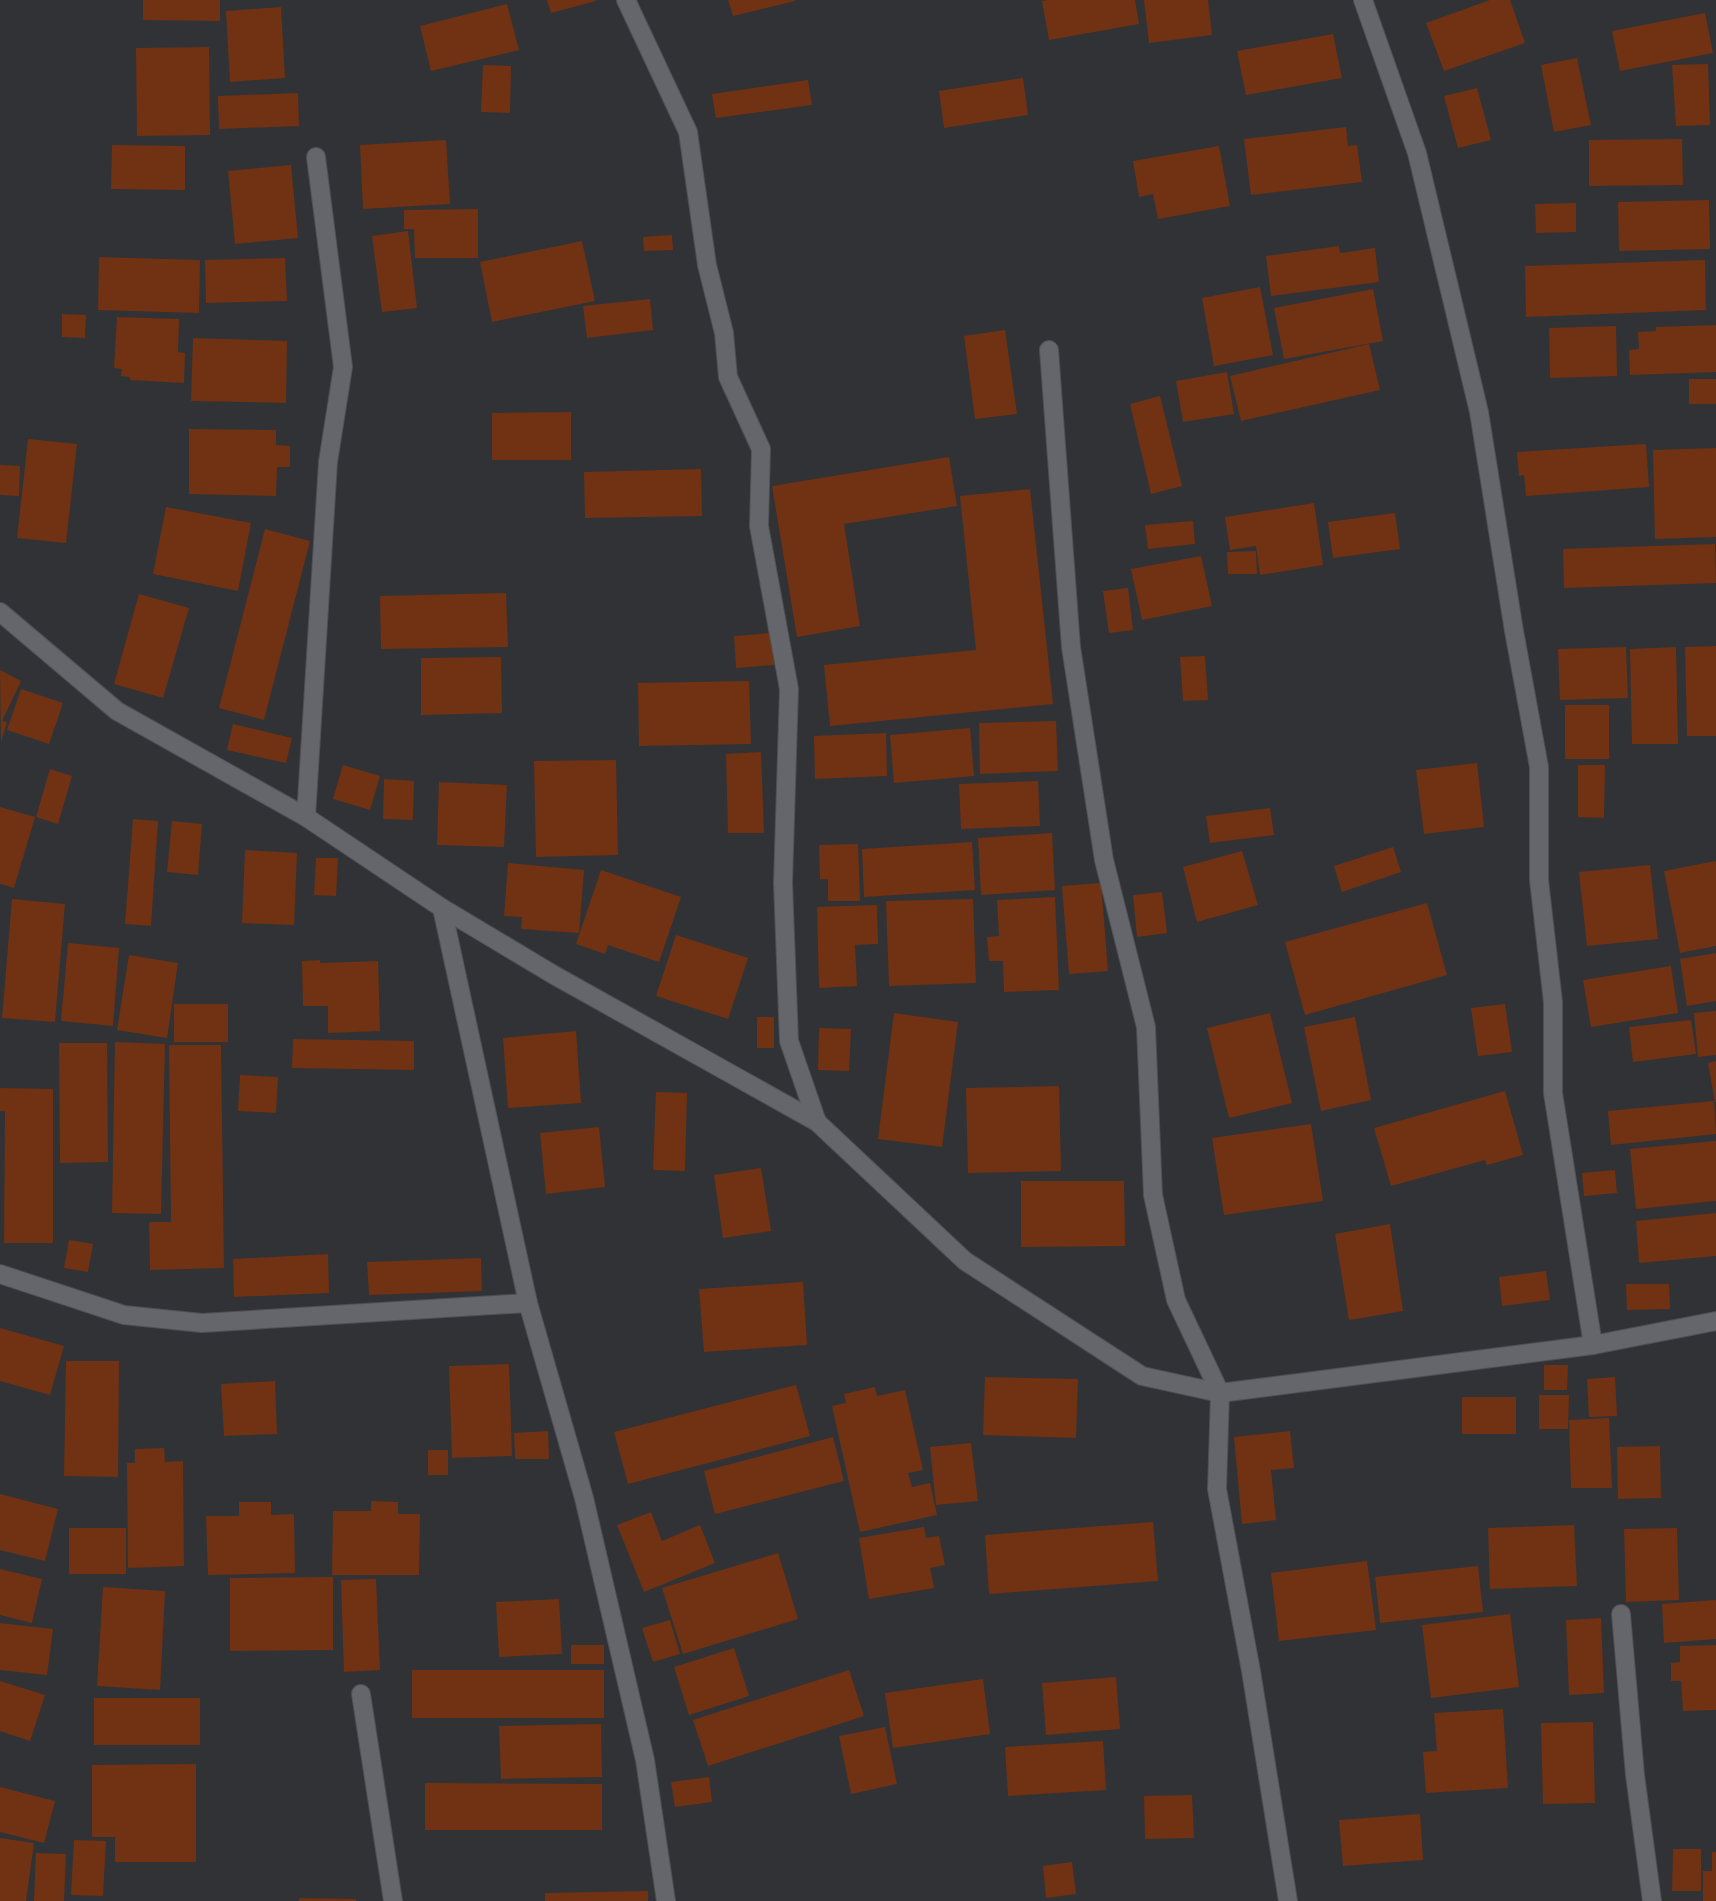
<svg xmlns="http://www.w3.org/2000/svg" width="1716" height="1901" font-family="Manrope,sans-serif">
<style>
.building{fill:#703212}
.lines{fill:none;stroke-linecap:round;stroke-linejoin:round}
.street-casing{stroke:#4e5053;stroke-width:20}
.street{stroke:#64666b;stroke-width:18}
</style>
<rect width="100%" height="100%" fill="#303236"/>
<g class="building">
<path d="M 143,0 L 220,0 L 220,21 L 143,20 Z"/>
<path d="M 547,0 L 596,0 L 596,1 L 551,13 Z"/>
<path d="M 728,0 L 795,0 L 795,1 L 733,16 Z"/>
<path d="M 1048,0 L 1135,0 L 1139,24 L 1049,40 L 1042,1 Z"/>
<path d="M 1144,0 L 1208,0 L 1212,35 L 1149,43 Z"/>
<path d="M 1490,0 L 1510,0 L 1525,43 L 1444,71 L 1426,23 Z"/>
<path d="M 507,4 L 519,50 L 431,71 L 420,26 Z"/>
<path d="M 281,7 L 285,78 L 230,82 L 226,11 Z"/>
<path d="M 1705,13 L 1713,53 L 1620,71 L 1612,31 Z"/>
<path d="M 1333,34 L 1342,78 L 1246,95 L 1237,51 Z"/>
<path d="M 209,47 L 210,135 L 137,136 L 136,48 Z"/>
<path d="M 1577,58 L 1591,125 L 1554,132 L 1541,65 Z"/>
<path d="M 1708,64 L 1710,125 L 1676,126 L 1672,65 Z"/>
<path d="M 483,65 L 511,66 L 510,113 L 481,112 Z"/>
<path d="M 1023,78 L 1028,115 L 944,128 L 939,91 Z"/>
<path d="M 808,80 L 812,105 L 716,118 L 712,94 Z"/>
<path d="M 1477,88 L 1491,140 L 1458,148 L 1444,96 Z"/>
<path d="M 298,93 L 299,126 L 219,129 L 218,96 Z"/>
<path d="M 1346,127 L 1348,146 L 1357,145 L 1362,182 L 1251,195 L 1244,139 Z"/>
<path d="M 1682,139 L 1683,185 L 1589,186 L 1589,140 Z"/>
<path d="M 446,140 L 450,204 L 363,209 L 360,145 Z"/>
<path d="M 112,145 L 185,146 L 185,190 L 111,189 Z"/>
<path d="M 1219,146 L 1230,206 L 1158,219 L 1153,194 L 1139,197 L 1133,161 Z"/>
<path d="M 291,165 L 298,238 L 235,244 L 228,171 Z"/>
<path d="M 1709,200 L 1710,249 L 1619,251 L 1618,202 Z"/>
<path d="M 1576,203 L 1576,232 L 1536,233 L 1535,204 Z"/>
<path d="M 478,209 L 478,258 L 415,258 L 414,229 L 404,229 L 404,210 Z"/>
<path d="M 408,231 L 417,308 L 382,312 L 372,236 Z"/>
<path d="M 672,235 L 673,250 L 644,251 L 643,237 Z"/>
<path d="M 582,241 L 595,301 L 492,322 L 480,262 Z"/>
<path d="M 1339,246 L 1340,253 L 1375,248 L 1379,282 L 1271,296 L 1266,256 Z"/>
<path d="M 99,257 L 200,260 L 199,313 L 98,310 Z"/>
<path d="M 285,258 L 287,301 L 206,303 L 205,260 Z"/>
<path d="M 1705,260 L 1706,310 L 1526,317 L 1525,266 Z"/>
<path d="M 1260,287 L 1273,355 L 1214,366 L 1202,298 Z"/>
<path d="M 1373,289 L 1383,341 L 1284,359 L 1274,308 Z"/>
<path d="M 650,299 L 653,330 L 587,338 L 583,306 Z"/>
<path d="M 62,314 L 86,315 L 85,338 L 62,337 Z"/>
<path d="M 117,317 L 179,319 L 178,352 L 185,353 L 184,383 L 130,380 L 130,377 L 121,376 L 122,369 L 114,368 Z"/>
<path d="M 1716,325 L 1716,372 L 1630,375 L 1629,350 L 1639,349 L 1638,332 L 1656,331 L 1656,327 Z"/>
<path d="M 1616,326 L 1617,376 L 1550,378 L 1549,328 Z"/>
<path d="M 1005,330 L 1017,414 L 975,419 L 964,336 Z"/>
<path d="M 193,338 L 287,341 L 286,403 L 191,401 Z"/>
<path d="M 1369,344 L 1380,390 L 1241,421 L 1230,376 Z"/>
<path d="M 1227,372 L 1234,414 L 1183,422 L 1176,381 Z"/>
<rect x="1689" y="379" width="27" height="25"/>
<path d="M 1160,396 L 1182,486 L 1151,494 L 1130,404 Z"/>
<path d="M 571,412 L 571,460 L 492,460 L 492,413 Z"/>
<path d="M 189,429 L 276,430 L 276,445 L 290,446 L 290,467 L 277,467 L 276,496 L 189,494 Z"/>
<path d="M 28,439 L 77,444 L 66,543 L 17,538 Z"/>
<path d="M 1646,444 L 1649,487 L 1526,496 L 1524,475 L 1519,476 L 1517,452 Z"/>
<path d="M 1716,448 L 1716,537 L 1655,539 L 1653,450 Z"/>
<path d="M 949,457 L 957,506 L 844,524 L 860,626 L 797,637 L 772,486 Z"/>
<path d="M 0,465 L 20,466 L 19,496 L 0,495 Z"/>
<path d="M 701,469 L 702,516 L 585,518 L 584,472 Z"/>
<path d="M 1030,489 L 1053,704 L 830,726 L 824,665 L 976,650 L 960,496 Z"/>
<path d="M 1314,503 L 1323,565 L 1260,575 L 1256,546 L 1230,550 L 1225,517 Z"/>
<path d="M 166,507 L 251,523 L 238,591 L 153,574 Z"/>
<path d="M 1395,513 L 1400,549 L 1333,558 L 1328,522 Z"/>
<path d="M 1193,521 L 1195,544 L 1148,549 L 1145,525 Z"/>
<path d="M 265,529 L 310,541 L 264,720 L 219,708 Z"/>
<path d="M 1715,544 L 1716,583 L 1564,588 L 1563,549 Z"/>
<path d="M 1256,551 L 1257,574 L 1228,574 L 1227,552 Z"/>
<path d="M 1201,556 L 1212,606 L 1142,620 L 1131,569 Z"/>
<path d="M 1128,588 L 1133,630 L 1109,633 L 1103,591 Z"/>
<path d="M 506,593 L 508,647 L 381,649 L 380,596 Z"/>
<path d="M 139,594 L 189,608 L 163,698 L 114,684 Z"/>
<path d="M 772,633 L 774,665 L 736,668 L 734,636 Z"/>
<path d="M 1716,646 L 1716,736 L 1687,736 L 1685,647 Z"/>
<path d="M 1626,647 L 1628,698 L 1560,700 L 1558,649 Z"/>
<path d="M 1676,647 L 1678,744 L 1632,744 L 1630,649 Z"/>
<path d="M 1205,656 L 1208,700 L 1183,701 L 1180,657 Z"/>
<path d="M 501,657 L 502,713 L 421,715 L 421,658 Z"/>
<path d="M 0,670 L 21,681 L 2,721 L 7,722 L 1,742 Z"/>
<path d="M 749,681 L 751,744 L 639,746 L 638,683 Z"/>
<path d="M 21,689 L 63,703 L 49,744 L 7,730 Z"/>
<rect x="1565" y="705" width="44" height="54"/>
<path d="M 1056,721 L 1058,771 L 980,774 L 979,723 Z"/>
<path d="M 233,724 L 292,738 L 286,763 L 227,750 Z"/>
<path d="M 970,728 L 974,776 L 894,783 L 890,735 Z"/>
<path d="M 886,733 L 887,776 L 815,779 L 814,736 Z"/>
<path d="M 761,752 L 764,833 L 728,833 L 726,754 Z"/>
<path d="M 616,760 L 618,855 L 536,857 L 534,761 Z"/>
<path d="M 1477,763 L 1484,827 L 1424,834 L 1416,770 Z"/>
<path d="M 343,765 L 380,776 L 370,810 L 333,799 Z"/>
<path d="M 1578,765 L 1605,765 L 1604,818 L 1578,817 Z"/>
<path d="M 50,769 L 72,776 L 58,824 L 36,817 Z"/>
<path d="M 384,779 L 414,781 L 413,820 L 383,819 Z"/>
<path d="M 1038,781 L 1040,826 L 961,829 L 959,784 Z"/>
<path d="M 439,782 L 507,785 L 504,847 L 437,845 Z"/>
<path d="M 0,807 L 35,817 L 14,888 L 0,884 Z"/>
<path d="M 1270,808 L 1274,835 L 1210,843 L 1206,816 Z"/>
<path d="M 133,819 L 158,821 L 151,926 L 125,924 Z"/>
<path d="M 172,821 L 202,824 L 198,875 L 167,872 Z"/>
<path d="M 1052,833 L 1055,890 L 981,895 L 978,838 Z"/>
<path d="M 972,842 L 975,890 L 864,897 L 862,849 Z"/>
<path d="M 858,844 L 860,901 L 828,901 L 828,879 L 820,879 L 819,845 Z"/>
<path d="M 1393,847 L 1401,872 L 1342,892 L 1334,866 Z"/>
<path d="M 245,850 L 297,853 L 294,925 L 242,923 Z"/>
<path d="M 1242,851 L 1258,905 L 1197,922 L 1183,867 Z"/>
<path d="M 316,858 L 338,858 L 336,896 L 314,895 Z"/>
<path d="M 1716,861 L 1716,946 L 1680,953 L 1664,871 Z"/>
<path d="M 508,863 L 584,870 L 579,933 L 521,929 L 522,917 L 504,916 Z"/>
<path d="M 1650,865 L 1658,939 L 1587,946 L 1579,872 Z"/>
<path d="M 601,870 L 681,897 L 659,962 L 608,945 L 605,954 L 576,944 Z"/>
<path d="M 1101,883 L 1108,971 L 1069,974 L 1062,886 Z"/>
<path d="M 1162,892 L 1167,933 L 1137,937 L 1133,895 Z"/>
<path d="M 1055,897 L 1059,990 L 1004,992 L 1003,961 L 989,961 L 987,937 L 999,936 L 997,900 Z"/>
<path d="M 12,899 L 65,904 L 55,1022 L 2,1018 Z"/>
<path d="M 973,899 L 976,983 L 889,986 L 886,901 Z"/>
<path d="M 1427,903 L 1447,975 L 1305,1015 L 1285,942 Z"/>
<path d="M 877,905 L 878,944 L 855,945 L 857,986 L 819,988 L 817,907 Z"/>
<path d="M 676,935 L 748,958 L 728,1019 L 656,996 Z"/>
<path d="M 68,943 L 119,948 L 113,1026 L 61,1021 Z"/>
<path d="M 1716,953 L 1716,1001 L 1687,1006 L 1680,959 Z"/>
<path d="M 129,955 L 178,963 L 167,1038 L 117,1030 Z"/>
<path d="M 320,960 L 320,963 L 378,961 L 380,1031 L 328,1033 L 328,1006 L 303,1006 L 302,961 Z"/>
<path d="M 1671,966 L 1678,1013 L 1591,1027 L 1583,980 Z"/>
<rect x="174" y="1004" width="54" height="38"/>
<path d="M 1505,1004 L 1512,1052 L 1478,1056 L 1471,1008 Z"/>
<path d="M 1716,1011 L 1716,1055 L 1698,1057 L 1694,1013 Z"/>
<path d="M 894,1013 L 958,1022 L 942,1147 L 878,1139 Z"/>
<path d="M 1270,1013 L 1292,1103 L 1229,1118 L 1207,1028 Z"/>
<rect x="757" y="1017" width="17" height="31"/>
<path d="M 1355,1017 L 1371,1100 L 1321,1111 L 1304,1027 Z"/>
<path d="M 1691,1020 L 1696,1054 L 1633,1062 L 1629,1027 Z"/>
<path d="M 819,1028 L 851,1029 L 849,1071 L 818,1070 Z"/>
<path d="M 576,1031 L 581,1103 L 508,1108 L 503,1038 Z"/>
<path d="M 293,1039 L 414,1041 L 414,1070 L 292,1068 Z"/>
<path d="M 115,1042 L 165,1044 L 161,1214 L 112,1213 Z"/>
<path d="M 59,1043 L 107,1043 L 108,1162 L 60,1163 Z"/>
<path d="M 169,1045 L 221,1045 L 224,1268 L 150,1270 L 149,1222 L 171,1222 Z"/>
<path d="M 1716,1061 L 1716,1102 L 1715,1102 L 1708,1063 Z"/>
<path d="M 240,1075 L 278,1077 L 276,1113 L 238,1111 Z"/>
<path d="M 1059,1086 L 1061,1171 L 968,1173 L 966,1088 Z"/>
<path d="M 0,1088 L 53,1089 L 53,1243 L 4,1243 L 5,1111 L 0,1111 Z"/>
<path d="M 1505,1091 L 1523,1155 L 1487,1165 L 1485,1160 L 1391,1186 L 1374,1128 Z"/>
<path d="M 656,1092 L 687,1093 L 685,1171 L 653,1170 Z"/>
<path d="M 1714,1101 L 1716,1134 L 1611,1145 L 1608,1111 Z"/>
<path d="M 1311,1124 L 1323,1201 L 1224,1215 L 1212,1138 Z"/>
<path d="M 599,1127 L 605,1187 L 546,1194 L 540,1133 Z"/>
<path d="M 1716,1141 L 1716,1201 L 1636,1209 L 1630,1149 Z"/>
<path d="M 761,1168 L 771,1231 L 723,1238 L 714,1175 Z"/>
<path d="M 1615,1170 L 1617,1193 L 1584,1196 L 1582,1173 Z"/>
<path d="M 1021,1181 L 1124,1181 L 1125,1246 L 1021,1247 Z"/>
<path d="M 1716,1213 L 1716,1256 L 1639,1263 L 1636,1221 Z"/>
<path d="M 1390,1224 L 1403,1311 L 1349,1320 L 1335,1234 Z"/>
<path d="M 69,1240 L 93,1244 L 88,1272 L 64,1268 Z"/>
<path d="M 328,1254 L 329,1293 L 234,1297 L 233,1259 Z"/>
<path d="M 481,1258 L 482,1291 L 369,1295 L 367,1262 Z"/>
<path d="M 1546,1271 L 1550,1300 L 1502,1306 L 1499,1277 Z"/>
<path d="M 803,1282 L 807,1345 L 704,1352 L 699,1289 Z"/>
<path d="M 1626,1284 L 1669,1284 L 1670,1309 L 1627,1310 Z"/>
<path d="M 0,1328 L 64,1346 L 50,1395 L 0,1381 Z"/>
<path d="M 66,1361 L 119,1361 L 118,1477 L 64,1476 Z"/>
<path d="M 509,1364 L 512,1456 L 452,1458 L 449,1366 Z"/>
<path d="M 1544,1365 L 1568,1365 L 1567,1390 L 1544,1390 Z"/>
<path d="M 985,1377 L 1078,1379 L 1076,1438 L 983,1435 Z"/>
<path d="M 1615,1377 L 1617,1416 L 1589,1417 L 1587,1379 Z"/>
<path d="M 275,1381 L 277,1434 L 224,1436 L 221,1384 Z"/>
<path d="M 796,1385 L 810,1436 L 628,1484 L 614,1432 Z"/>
<path d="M 875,1387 L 877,1396 L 905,1390 L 923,1470 L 908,1473 L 912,1487 L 930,1483 L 937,1515 L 860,1532 L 832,1406 L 846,1403 L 844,1394 Z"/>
<path d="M 1539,1395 L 1569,1395 L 1568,1429 L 1539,1429 Z"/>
<rect x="1462" y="1397" width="54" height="37"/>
<path d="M 1609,1418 L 1612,1488 L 1571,1488 L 1569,1420 Z"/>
<path d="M 548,1431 L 549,1459 L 515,1459 L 514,1433 Z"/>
<path d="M 1290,1431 L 1294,1468 L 1271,1470 L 1276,1520 L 1242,1524 L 1234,1437 Z"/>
<path d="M 833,1437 L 844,1481 L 715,1514 L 704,1471 Z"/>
<path d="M 971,1443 L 978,1501 L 936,1505 L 930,1447 Z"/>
<path d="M 1660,1446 L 1661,1498 L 1618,1499 L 1617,1447 Z"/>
<path d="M 164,1448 L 165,1462 L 183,1461 L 184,1566 L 128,1568 L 127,1463 L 135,1463 L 135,1449 Z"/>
<rect x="428" y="1450" width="20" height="25"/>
<path d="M 0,1494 L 58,1509 L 45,1561 L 0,1550 Z"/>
<path d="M 371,1501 L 398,1502 L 398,1514 L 420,1514 L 419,1575 L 332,1575 L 333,1511 L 371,1511 Z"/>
<path d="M 239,1502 L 271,1502 L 271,1515 L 294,1514 L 295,1573 L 208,1575 L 206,1516 L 239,1516 Z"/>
<path d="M 651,1512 L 662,1541 L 700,1525 L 715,1563 L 644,1592 L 617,1525 Z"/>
<path d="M 1153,1522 L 1158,1581 L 989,1594 L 985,1535 Z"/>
<path d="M 1574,1525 L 1577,1586 L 1490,1589 L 1488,1528 Z"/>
<path d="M 924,1527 L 926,1538 L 939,1536 L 945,1565 L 930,1568 L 934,1588 L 869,1599 L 859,1538 Z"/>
<rect x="69" y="1528" width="57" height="46"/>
<path d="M 1677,1528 L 1679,1600 L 1626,1602 L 1624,1529 Z"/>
<path d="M 778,1553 L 798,1619 L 683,1654 L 662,1588 Z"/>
<path d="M 1367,1561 L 1376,1630 L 1279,1641 L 1271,1573 Z"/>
<path d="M 1478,1566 L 1483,1612 L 1380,1623 L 1375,1577 Z"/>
<path d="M 0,1569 L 42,1579 L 32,1623 L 0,1615 Z"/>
<path d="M 333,1577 L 333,1650 L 230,1651 L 230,1578 Z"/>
<path d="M 376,1579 L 380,1670 L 344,1672 L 341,1580 Z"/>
<path d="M 103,1587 L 165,1591 L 160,1690 L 97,1686 Z"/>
<path d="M 559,1599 L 562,1654 L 499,1657 L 496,1602 Z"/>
<path d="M 1716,1600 L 1716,1639 L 1664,1643 L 1662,1604 Z"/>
<path d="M 1510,1614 L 1519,1687 L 1431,1698 L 1422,1625 Z"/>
<path d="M 1601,1618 L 1604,1693 L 1569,1695 L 1566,1620 Z"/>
<path d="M 670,1620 L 680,1654 L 653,1662 L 642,1628 Z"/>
<path d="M 0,1623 L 53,1629 L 47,1675 L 0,1670 Z"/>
<rect x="571" y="1645" width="33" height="19"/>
<path d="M 1716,1645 L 1716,1710 L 1683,1711 L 1681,1681 L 1671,1681 L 1671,1663 L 1680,1662 L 1680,1646 Z"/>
<path d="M 734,1648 L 749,1696 L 689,1715 L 674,1667 Z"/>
<rect x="412" y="1670" width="192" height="48"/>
<path d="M 849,1670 L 864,1716 L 708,1766 L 693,1720 Z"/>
<path d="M 1116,1677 L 1120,1729 L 1046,1735 L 1042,1683 Z"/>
<path d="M 983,1679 L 990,1734 L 893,1748 L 885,1693 Z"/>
<path d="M 0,1681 L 45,1695 L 30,1741 L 0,1731 Z"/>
<rect x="94" y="1698" width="106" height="47"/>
<path d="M 1503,1709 L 1508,1788 L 1426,1793 L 1423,1752 L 1437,1751 L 1434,1713 Z"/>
<path d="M 1593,1722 L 1595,1803 L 1543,1804 L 1541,1723 Z"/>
<path d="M 601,1724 L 602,1777 L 501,1779 L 499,1726 Z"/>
<path d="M 885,1727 L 897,1784 L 851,1794 L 839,1736 Z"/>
<path d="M 1103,1741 L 1106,1790 L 1008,1796 L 1005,1747 Z"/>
<path d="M 196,1764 L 196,1862 L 115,1862 L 115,1837 L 92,1837 L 92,1765 Z"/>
<path d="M 709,1777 L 712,1802 L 675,1807 L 671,1782 Z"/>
<path d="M 425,1783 L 602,1784 L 602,1830 L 425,1830 Z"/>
<path d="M 0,1787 L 55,1801 L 44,1843 L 0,1832 Z"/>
<path d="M 1192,1795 L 1194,1838 L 1145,1839 L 1144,1796 Z"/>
<path d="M 1420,1814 L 1423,1860 L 1343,1866 L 1339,1820 Z"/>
<path d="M 0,1838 L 34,1843 L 26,1901 L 0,1901 Z"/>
<path d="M 74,1840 L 106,1841 L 103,1896 L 71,1895 Z"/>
<path d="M 1673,1849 L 1701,1849 L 1701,1891 L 1672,1891 Z"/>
<path d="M 1712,1852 L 1716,1852 L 1716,1901 L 1703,1901 L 1703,1871 L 1712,1871 Z"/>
<path d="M 36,1853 L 66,1854 L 64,1901 L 34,1901 Z"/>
<path d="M 1072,1862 L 1076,1894 L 1046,1898 L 1043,1866 Z"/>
<path d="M 648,1891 L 648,1901 L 545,1901 L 545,1893 Z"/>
<path d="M 299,1898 L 356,1899 L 356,1901 L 299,1901 Z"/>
</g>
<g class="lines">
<g class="street-casing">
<g id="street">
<path d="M 626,0 L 688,132 L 707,265 L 724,333 L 728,377 L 761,449 L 759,526 L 789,689 L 783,883 L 789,1041 L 817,1122"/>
<path d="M 1363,0 L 1417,153 L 1479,412 L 1514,631 L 1539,767 L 1539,880 L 1553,1002 L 1553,1093 L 1593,1345"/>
<path d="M 1049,350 L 1071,647 L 1104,860 L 1146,1027 L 1153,1195 L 1176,1300 L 1220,1393 L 1217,1489 L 1251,1671 L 1288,1901"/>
<path d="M 0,612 L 117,711 L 306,817 L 442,908 L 554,975 L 817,1122 L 965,1261 L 1142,1376 L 1220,1393 L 1593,1345 L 1716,1321"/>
<path d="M 306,817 L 328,462 L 343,367 L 316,157"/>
<path d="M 442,908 L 528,1303 L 584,1498 L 645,1760 L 666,1901"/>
<path d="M 0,1274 L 124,1315 L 202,1323 L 528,1303"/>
<path d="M 1621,1614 L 1635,1775 L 1652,1901"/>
<path d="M 361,1694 L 393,1901"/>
</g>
</g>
<use href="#street" class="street"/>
</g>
</svg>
